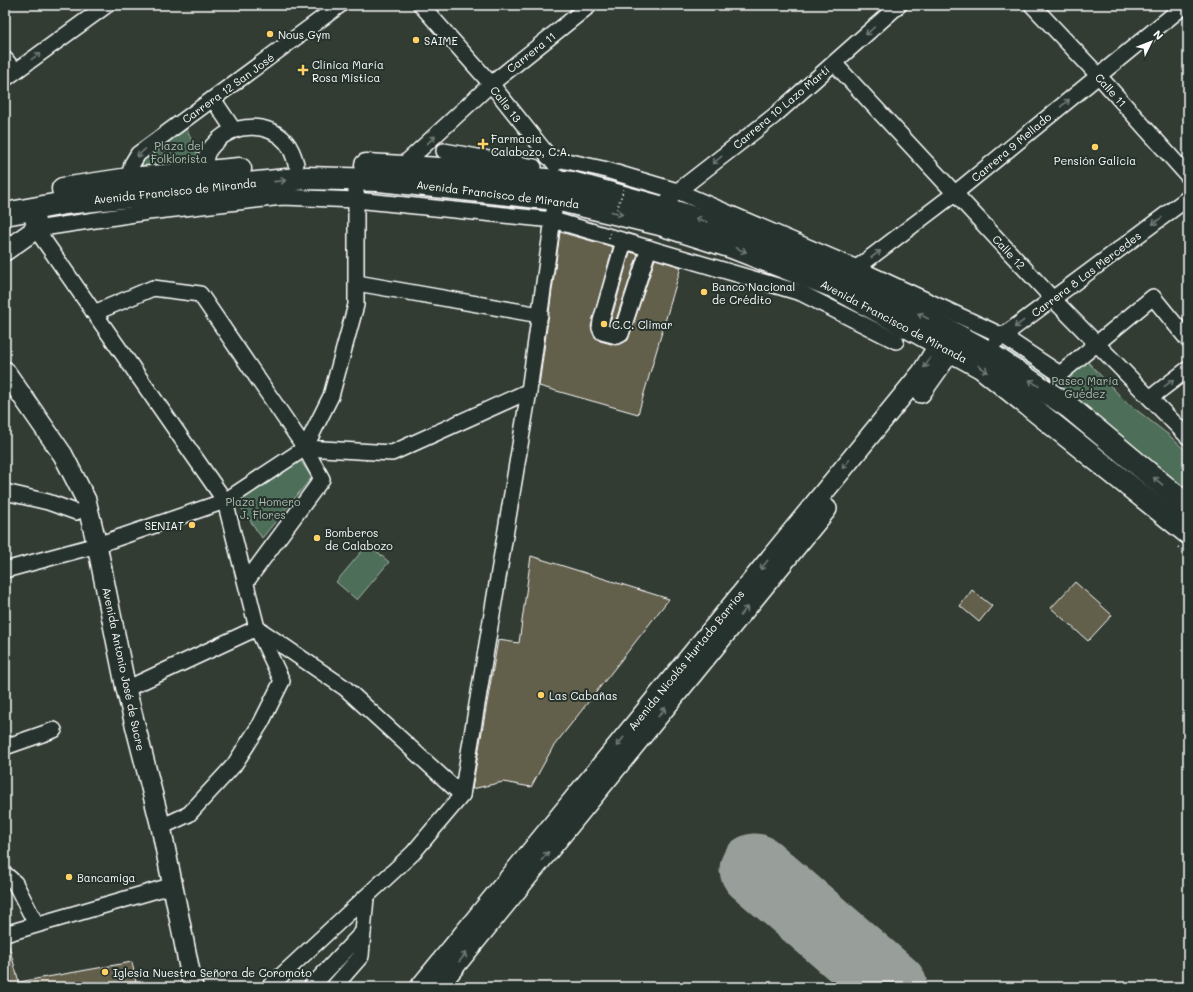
<svg xmlns="http://www.w3.org/2000/svg" width="1193" height="992" font-family="Mali,sans-serif">
<style>
.green{fill:#4e6e58;stroke:#a6b6ac}
.lines{fill:none;stroke-linecap:round;stroke-linejoin:round}
.runway{stroke:#989e99;stroke-width:71}
.building{fill:#625f4b;stroke:#fff}
.minor-casing{stroke:#fff;stroke-width:18}
.major-casing{stroke:#fff;stroke-width:22}
.highway-casing{stroke:#fff;stroke-width:25}
.path{stroke:#fff;stroke-width:2;stroke-dasharray:1 3;stroke-linecap:butt}
.minor{stroke:#26332d;stroke-width:15}
.major{stroke:#26332d;stroke-width:19}
.highway{stroke:#26332d;stroke-width:22}
.path-bridge{stroke:#fff;stroke-width:2;stroke-dasharray:1 3;stroke-linecap:butt}
.oneway{stroke:#727a76}
.poi-dot{fill:#ffd166;stroke:#26332d;stroke-width:1.5}
.labels{text-anchor:middle;dominant-baseline:central;stroke-width:4;stroke-linejoin:round;paint-order:stroke}
.poi-label{font-size:11px;fill:#fff;stroke:#26332d;text-anchor:start}
.street-label{font-size:11px;fill:#fff;stroke:#26332d}
.park-label{font-size:11px;fill:#afbeb4;stroke:#26332d}
</style>
<rect width="100%" height="100%" fill="#323c33"/>
<filter id="ink" filterUnits="userSpaceOnUse"><feTurbulence type="fractalNoise" baseFrequency=".025" numOctaves="2"/><feDisplacementMap in="SourceGraphic" scale="8" xChannelSelector="R" yChannelSelector="G"/><feConvolveMatrix kernelMatrix="1 2 1 2 8 2 1 2 1" color-interpolation-filters="sRGB"/></filter>
<g filter="url(#ink)">
<g class="green">
<path d="M 187,129 L 201,163 L 143,171 L 141,160 Z"/>
<path d="M 1008,346 L 1062,380 L 1086,360 L 1125,401 L 1170,436 L 1188,453 L 1188,499 L 1003,352 Z"/>
<path d="M 299,459 L 312,477 L 262,538 L 238,503 Z"/>
<path d="M 368,544 L 389,562 L 357,600 L 336,582 Z"/>
</g>
<g class="lines">
<path class="runway" d="M 755,869 L 892,987"/>
</g>
<g class="building">
<path d="M 560,232 L 613,247 L 591,327 L 594,336 L 600,341 L 615,345 L 621,344 L 628,340 L 655,259 L 681,267 L 638,414 L 539,386 Z"/>
<path d="M 630,252 L 638,254 L 614,326 L 610,325 L 610,323 Z"/>
<path d="M 531,556 L 669,599 L 553,747 L 531,787 L 503,782 L 472,789 L 498,640 L 519,643 Z"/>
<path d="M 1075,582 L 1112,615 L 1088,641 L 1051,608 Z"/>
<path d="M 972,590 L 992,606 L 979,622 L 960,606 Z"/>
<path d="M 5,943 L 8,943 L 19,982 L 132,962 L 137,987 L 5,987 Z"/>
</g>
<g class="lines">
<g class="minor-casing">
<g id="minor">
<path d="M 421,5 L 491,84 L 555,164"/>
<path d="M 1032,5 L 1098,75 L 1188,176"/>
<path d="M 5,59 L 15,71"/>
<path d="M 834,63 L 1052,298 L 1188,437"/>
<path d="M 5,79 L 107,5"/>
<path d="M 213,99 L 233,129"/>
<path d="M 444,151 L 534,167"/>
<path d="M 548,157 L 603,169 L 677,191 L 857,268 L 1003,336 L 1060,374 L 1153,297 L 1188,340"/>
<path d="M 402,166 L 491,84 L 590,5"/>
<path d="M 206,172 C 206,168 205,161 206,157 C 207,151 213,145 216,142 C 234,123 268,122 286,142 C 291,148 294,156 296,164"/>
<path d="M 129,179 L 132,164 L 138,154 L 340,5"/>
<path d="M 356,191 L 356,305 L 331,396 L 305,448 L 392,453 L 529,391 L 554,211"/>
<path d="M 670,197 L 774,116 L 899,5"/>
<path d="M 624,241 L 601,321 L 600,328 L 602,332 L 617,336 L 621,334 L 649,248"/>
<path d="M 850,273 L 954,194 L 1185,5"/>
<path d="M 357,283 L 540,315"/>
<path d="M 996,341 L 1188,198"/>
<path d="M 1150,398 L 1188,369"/>
<path d="M 5,492 L 48,502 L 76,512"/>
<path d="M 5,570 L 97,545 L 225,501 L 305,448 L 200,294 L 153,288 L 94,313"/>
<path d="M 246,582 L 322,479 L 305,448"/>
<path d="M 126,689 L 257,628 L 345,688 L 462,795"/>
<path d="M 5,747 L 54,730"/>
<path d="M 161,827 L 189,814 L 234,765 L 261,723 L 282,681 L 257,628 L 225,501 L 36,229 L 148,212 L 283,197 L 356,200 L 553,220 L 801,293 L 896,341"/>
<path d="M 5,874 L 15,883 L 36,924"/>
<path d="M 5,934 L 174,885"/>
<path d="M 269,987 L 413,853 L 462,795 L 529,391"/>
<path d="M 311,987 L 363,932"/>
<path d="M 334,987 L 361,956 L 366,897"/>
</g>
</g>
<g class="major-casing">
<g id="major">
<path d="M 5,251 L 36,229 L 34,209"/>
<path d="M 5,371 L 63,455 L 86,500 L 97,545 L 126,689 L 161,827 L 193,987"/>
<path d="M 921,393 L 960,338"/>
<path d="M 420,987 L 922,372 L 947,331"/>
<path d="M 438,987 L 827,509"/>
</g>
</g>
<g class="highway-casing">
<g id="highway">
<path d="M 366,165 L 460,170 L 572,183 L 660,207 L 740,233 L 847,276 L 984,350 L 1069,407 L 1188,506"/>
<path d="M 63,189 L 129,179 L 240,169"/>
<path d="M 5,214 L 65,203 L 306,178 L 379,180 L 556,199 L 660,224 L 732,247 L 835,287 L 981,367 L 1188,533"/>
</g>
</g>
<path class="path" d="M 1178,547 L 1188,554"/>
<use href="#minor" class="minor"/>
<use href="#major" class="major"/>
<use href="#highway" class="highway"/>
<g class="path-bridge">
<path d="M 616,213 L 624,187"/>
<path d="M 609,238 L 611,230"/>
</g>
</g>
<defs><path id="oneway-shaft" d="M-6 0H5M1.5-3L5.5 0L1.5 3" fill="none" stroke-width="1.6" stroke-linecap="round" stroke-linejoin="round"/></defs>
<g class="oneway">
<use href="#oneway-shaft" transform="translate(870 31) rotate(138)"/>
<use href="#oneway-shaft" transform="translate(36 56) rotate(-36)"/>
<use href="#oneway-shaft" transform="translate(1065 103) rotate(-40)"/>
<use href="#oneway-shaft" transform="translate(431 140) rotate(-43)"/>
<use href="#oneway-shaft" transform="translate(141 153) rotate(137)"/>
<use href="#oneway-shaft" transform="translate(717 160) rotate(142)"/>
<use href="#oneway-shaft" transform="translate(280 181) rotate(-6)"/>
<use href="#oneway-shaft" transform="translate(617 213) rotate(15)"/>
<use href="#oneway-shaft" transform="translate(701 220) rotate(-162)"/>
<use href="#oneway-shaft" transform="translate(1157 221) rotate(144)"/>
<use href="#oneway-shaft" transform="translate(741 250) rotate(22)"/>
<use href="#oneway-shaft" transform="translate(876 254) rotate(-37)"/>
<use href="#oneway-shaft" transform="translate(923 316) rotate(-152)"/>
<use href="#oneway-shaft" transform="translate(1019 324) rotate(142)"/>
<use href="#oneway-shaft" transform="translate(927 363) rotate(123)"/>
<use href="#oneway-shaft" transform="translate(983 369) rotate(36)"/>
<use href="#oneway-shaft" transform="translate(1034 383) rotate(-146)"/>
<use href="#oneway-shaft" transform="translate(1169 383) rotate(-37)"/>
<use href="#oneway-shaft" transform="translate(846 464) rotate(129)"/>
<use href="#oneway-shaft" transform="translate(1158 481) rotate(-140)"/>
<use href="#oneway-shaft" transform="translate(764 565) rotate(129)"/>
<use href="#oneway-shaft" transform="translate(744 611) rotate(-51)"/>
<use href="#oneway-shaft" transform="translate(662 712) rotate(-51)"/>
<use href="#oneway-shaft" transform="translate(620 742) rotate(129)"/>
<use href="#oneway-shaft" transform="translate(545 856) rotate(-51)"/>
<use href="#oneway-shaft" transform="translate(463 957) rotate(-51)"/>
</g>
</g>
<g class="poi-dot">
<circle cx="270" cy="34" r="4"/>
<circle cx="416" cy="40" r="4"/>
<path d="M301 64h4v4h4v4h-4v4h-4v-4h-4v-4h4z"/>
<path d="M481 138h4v4h4v4h-4v4h-4v-4h-4v-4h4z"/>
<circle cx="1095" cy="147" r="4"/>
<circle cx="704" cy="292" r="4"/>
<circle cx="604" cy="324" r="4"/>
<circle cx="192" cy="525" r="4"/>
<circle cx="317" cy="538" r="4"/>
<circle cx="541" cy="695" r="4"/>
<circle cx="69" cy="877" r="4"/>
<circle cx="105" cy="972" r="4"/>
</g>
<g class="labels">
<g class="poi-label">
<text x="278" y="34">Nous Gym</text>
<text x="424" y="40">SAIME</text>
<text x="312" y="64">Clínica María<tspan x="312" dy="13">Rosa Mistica</tspan></text>
<text x="491" y="138">Farmacia<tspan x="491" dy="13">Calabozo, C.A.</tspan></text>
<text x="1095" y="160" text-anchor="middle">Pensión Galicia</text>
<text x="712" y="286">Banco Nacional<tspan x="712" dy="13">de Crédito</tspan></text>
<text x="612" y="324">C.C. Climar</text>
<text x="184" y="525" text-anchor="end">SENIAT</text>
<text x="325" y="532">Bomberos<tspan x="325" dy="13">de Calabozo</tspan></text>
<text x="549" y="695">Las Cabañas</text>
<text x="77" y="877">Bancamiga</text>
<text x="113" y="972">Iglesia Nuestra Señora de Coromoto</text>
</g>
<g class="street-label">
<text transform="translate(531 52) rotate(-38)">Carrera 11</text>
<text transform="translate(228 88) rotate(-36)">Carrera 12 San José</text>
<text transform="translate(1111 90) rotate(48)">Calle 11</text>
<text transform="translate(506 104) rotate(52)">Calle 13</text>
<text transform="translate(781 107) rotate(-40)">Carrera 10 Lazo Martí</text>
<text transform="translate(1011 147) rotate(-40)">Carrera 9 Mellado</text>
<text transform="translate(175 191) rotate(-6)">Avenida Francisco de Miranda</text>
<text transform="translate(498 194) rotate(7)">Avenida Francisco de Miranda</text>
<text transform="translate(1009 252) rotate(47)">Calle 12</text>
<text transform="translate(1086 274) rotate(-37)">Carrera 8 Las Mercedes</text>
<text transform="translate(894 321) rotate(28)">Avenida Francisco de Miranda</text>
<text transform="translate(686 660) rotate(-51)">Avenida Nicolás Hurtado Barrios</text>
<text transform="translate(124 669) rotate(78)">Avenida Antonio José de Sucre</text>
</g>
<g class="park-label">
<text x="179" y="145">Plaza del<tspan x="179" dy="13">Folklorista</tspan></text>
<text x="1085" y="380">Paseo María<tspan x="1085" dy="13">Guédez</tspan></text>
<text x="263" y="501">Plaza Homero<tspan x="263" dy="13">J. Flores</tspan></text>
</g>
</g>
<rect width="1193" height="992" fill="none" stroke="#26332d" stroke-width="20"/>
<rect x="10" y="10" width="1173" height="972" fill="none" stroke="#fff" stroke-width="1.5" filter="url(#ink)"/>
<g transform="translate(1151 42) rotate(47)" stroke="#26332d" stroke-width="3" paint-order="stroke">
<path d="M0-3L7 15L0 10L-7 15Z" fill="#ffffff"/>
<text y="-6" font-size="11" font-weight="bold" text-anchor="middle" fill="#ffffff">N</text>
</g>
</svg>
